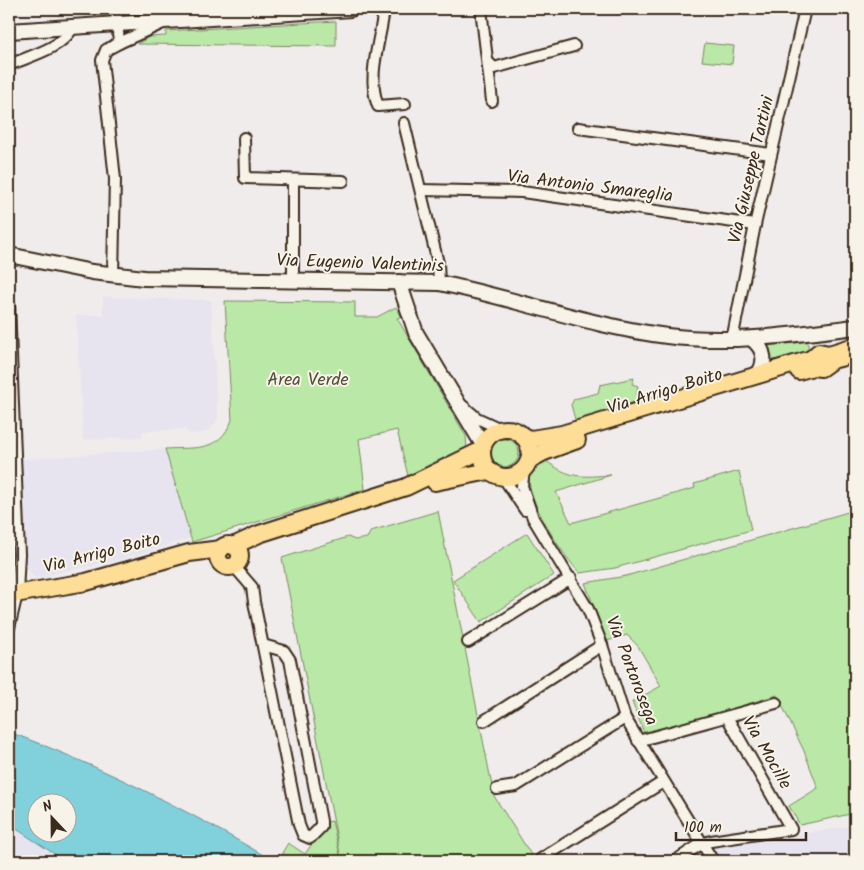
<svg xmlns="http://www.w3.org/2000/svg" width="864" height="870" font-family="Kalam,sans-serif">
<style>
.built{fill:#e7e4ef}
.green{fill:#bae8a7;stroke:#7a8962}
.water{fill:#81d1dc;stroke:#658e90;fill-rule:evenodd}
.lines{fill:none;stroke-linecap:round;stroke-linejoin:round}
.street-casing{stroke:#3b2a1e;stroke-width:14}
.secondary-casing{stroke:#3b2a1e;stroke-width:18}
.primary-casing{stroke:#3b2a1e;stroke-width:20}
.street{stroke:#f7f3e8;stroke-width:10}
.secondary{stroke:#f7f3e8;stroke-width:14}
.primary{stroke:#fedd96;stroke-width:16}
.labels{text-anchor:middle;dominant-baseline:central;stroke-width:4;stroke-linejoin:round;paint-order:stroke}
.street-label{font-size:18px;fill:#3b2a1e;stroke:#f7f3e8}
.park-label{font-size:18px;fill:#545039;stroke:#f7f3e8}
</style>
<rect width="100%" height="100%" fill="#f0eceb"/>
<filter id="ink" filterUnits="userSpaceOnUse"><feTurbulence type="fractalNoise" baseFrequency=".02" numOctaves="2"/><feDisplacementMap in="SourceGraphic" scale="10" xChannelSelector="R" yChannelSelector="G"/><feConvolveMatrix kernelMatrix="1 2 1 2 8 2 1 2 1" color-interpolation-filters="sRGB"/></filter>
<g filter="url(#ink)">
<g class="built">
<path d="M 103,297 L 211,300 L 218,419 L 211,429 L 204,433 L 190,434 L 184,429 L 142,431 L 142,437 L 83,440 L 76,315 L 103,315 Z"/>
<path d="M 165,449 L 191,538 L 119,560 L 35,578 L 25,565 L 26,550 L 22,459 Z"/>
<path d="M 9,824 L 40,845 L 65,861 L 9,861 Z"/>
<path d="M 855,825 L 855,861 L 719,861 L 712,849 Z"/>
</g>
<g class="green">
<path d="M 336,21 L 336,46 L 137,44 L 149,37 L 166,36 L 166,31 Z"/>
<path d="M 705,43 L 734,46 L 732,64 L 702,61 Z"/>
<path d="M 225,301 L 355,302 L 355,317 L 377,317 L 396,307 L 402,317 L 397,318 L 466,436 L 467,450 L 432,467 L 408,476 L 397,430 L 359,439 L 365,489 L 192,542 L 165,449 C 195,447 219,453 232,420 Z"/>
<path d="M 806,339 L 810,351 L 773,363 L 766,345 Z"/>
<path d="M 634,378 L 632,384 L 638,386 L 635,407 L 576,423 L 571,405 L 574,399 L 598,393 L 600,385 Z"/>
<circle cx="505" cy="453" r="14"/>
<path d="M 545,460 C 570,479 581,477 611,475 L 556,492 L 571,523 L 695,488 L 694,484 L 739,471 L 751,530 L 615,568 L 580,573 C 565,559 523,495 530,475 Z"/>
<path d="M 855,510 L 855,813 L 800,825 L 789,806 L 818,788 L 804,751 L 777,695 L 645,735 L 632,702 L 661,686 L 638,646 L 627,635 L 607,641 L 585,583 L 626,576 Z"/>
<path d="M 438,511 L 494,796 L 535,861 L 296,861 L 282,853 L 288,843 L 305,854 L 327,822 L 332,821 L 341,859 L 282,558 L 348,537 L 355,540 L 367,538 L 371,531 Z"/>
<path d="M 527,533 L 554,575 L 481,622 L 453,580 Z"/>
</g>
<path class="water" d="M 9,732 C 101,766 188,810 273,861 L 65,861 L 9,824 ZM 38,802 L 68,802 L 68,832 L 38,832 Z"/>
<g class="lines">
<g class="street-casing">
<g id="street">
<path d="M 384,9 C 381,39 366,76 378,106 L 405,104"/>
<path d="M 481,9 L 492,101"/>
<path d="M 119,43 L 161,24"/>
<path d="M 488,62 L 494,68 L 574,46"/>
<path d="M 9,65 C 30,56 60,49 72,29"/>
<path d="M 404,123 L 438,263 L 439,283"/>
<path d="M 578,128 L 771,154"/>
<path d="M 244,138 L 245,178 L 343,181"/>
<path d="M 293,180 L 293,280"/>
<path d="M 421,190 L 522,192 L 755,225"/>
<path d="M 113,276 L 115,179 L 102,60 L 106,50 L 119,43 L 116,9"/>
<path d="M 9,305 L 19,554 L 17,594 L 9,628"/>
<path d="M 732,340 L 755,225 L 805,9"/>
<path d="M 463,406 L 477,418 L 503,430"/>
<path d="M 524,469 L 522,486 L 533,518 L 588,609 L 602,645 L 625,718 L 713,861"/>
<path d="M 503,477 L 525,510"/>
<path d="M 233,565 L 252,587 L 254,602 L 299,825 L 303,835 L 310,838 L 321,827 L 321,821 L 290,660 L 284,651 L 263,645"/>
<path d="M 468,642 L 571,578"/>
<path d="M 484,721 L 602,645"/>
<path d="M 638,741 L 776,703"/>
<path d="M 497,789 L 516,786 L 625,718"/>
<path d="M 541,859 L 663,782"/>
<path d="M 675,861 L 701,844 L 711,841 L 791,829 L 727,717"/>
</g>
</g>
<g class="secondary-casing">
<g id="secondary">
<path d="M 9,31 L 351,9"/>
<path d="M 9,255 L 92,272 L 144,278 L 439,283 C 515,298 589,326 667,336 C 730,344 792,335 855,327"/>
<path d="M 399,282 L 416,333 L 483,445"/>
<path d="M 752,339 C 765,349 767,363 757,376"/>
</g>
</g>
<g class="primary-casing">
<g id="primary">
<path d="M 799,371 L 813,367 L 821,368 L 832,360 L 844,357"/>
<circle cx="506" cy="453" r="24"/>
<path d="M 523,437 L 531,439 L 562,434 L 811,359 L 819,352 L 829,354 L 855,346"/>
<path d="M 529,460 L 544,452 L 577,440"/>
<path d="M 435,482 L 489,471"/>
<circle cx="229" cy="556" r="11"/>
<path d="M 233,546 L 259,534 L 406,487 L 482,450"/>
<path d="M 9,595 L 86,582 L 189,553 L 221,549"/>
</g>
</g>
<use href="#street" class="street"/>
<use href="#secondary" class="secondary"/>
<use href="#primary" class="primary"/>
</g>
</g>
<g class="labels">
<g class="street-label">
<text transform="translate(752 170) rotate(-77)">Via Giuseppe Tartini</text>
<text transform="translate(590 187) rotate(7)">Via Antonio Smareglia</text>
<text transform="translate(360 264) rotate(2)">Via Eugenio Valentinis</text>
<text transform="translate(665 392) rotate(-17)">Via Arrigo Boito</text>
<text transform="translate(102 554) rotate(-14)">Via Arrigo Boito</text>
<text transform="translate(631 671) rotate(69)">Via Portorosega</text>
<text transform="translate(766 753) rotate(60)">Via Mocille</text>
</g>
<g class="park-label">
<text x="308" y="380">Area Verde</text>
</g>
</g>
<rect width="864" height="870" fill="none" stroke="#f7f3e8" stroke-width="30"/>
<rect x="15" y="15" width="834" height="840" fill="none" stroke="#3b2a1e" stroke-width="2" filter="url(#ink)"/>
<g transform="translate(52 818) rotate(338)"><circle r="24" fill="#f7f3e8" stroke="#aca397"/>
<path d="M0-4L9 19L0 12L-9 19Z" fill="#3b2a1e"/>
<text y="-8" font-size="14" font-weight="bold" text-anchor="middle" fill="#3b2a1e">N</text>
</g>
<path d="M676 832v8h130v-8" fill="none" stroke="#3b2a1e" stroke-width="2.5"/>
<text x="684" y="832" font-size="15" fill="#3b2a1e" stroke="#f7f3e8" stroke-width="4" paint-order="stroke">100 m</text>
</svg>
